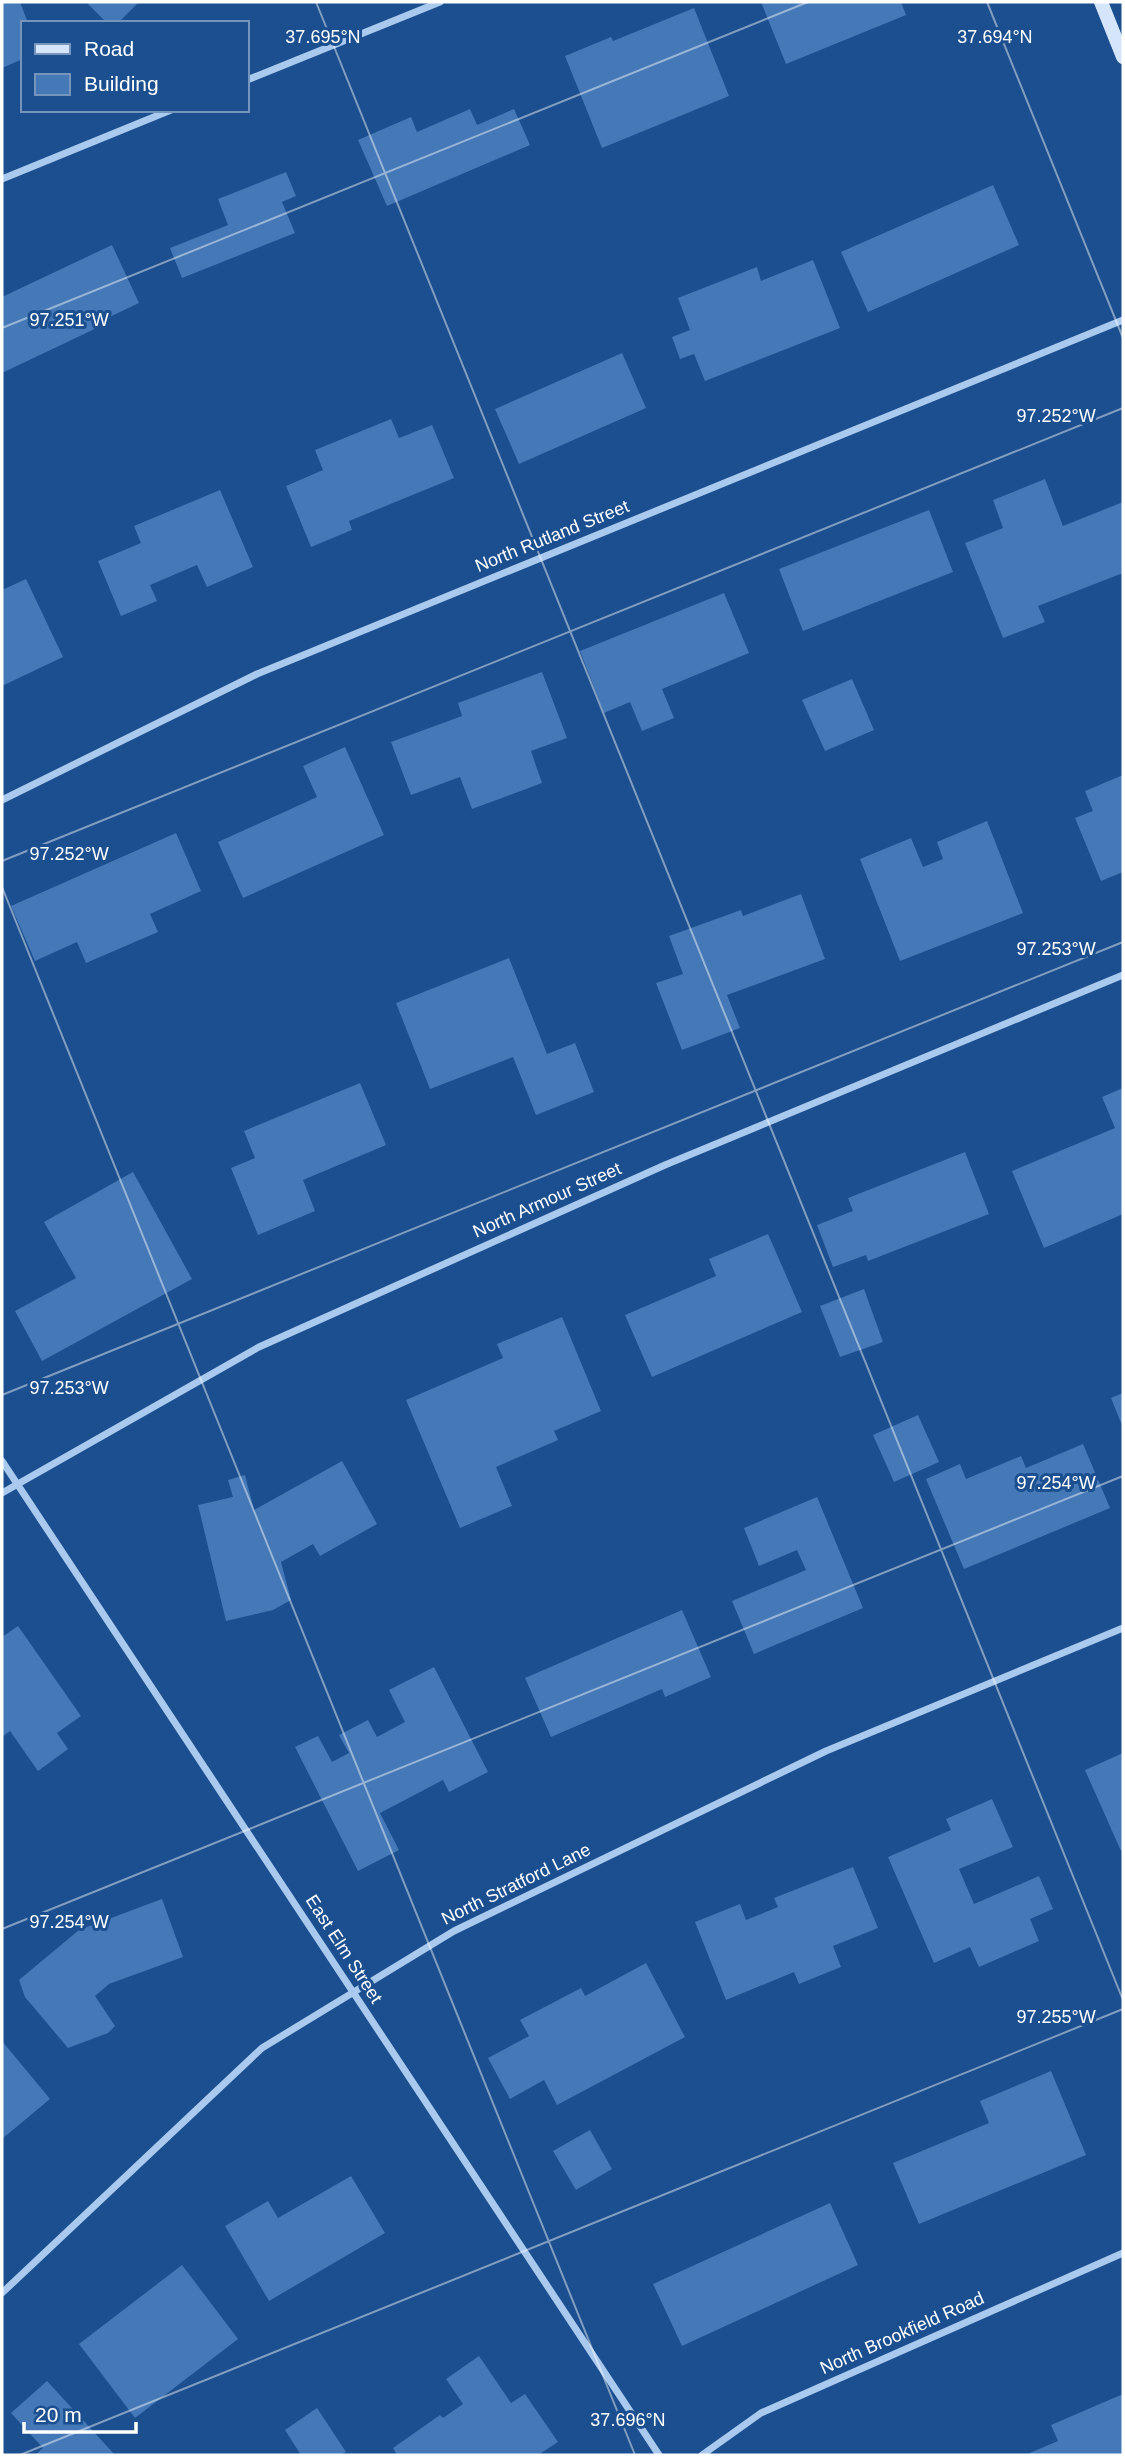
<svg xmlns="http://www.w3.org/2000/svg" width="1125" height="2457" font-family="Helvetica,sans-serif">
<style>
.building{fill:#4478b7}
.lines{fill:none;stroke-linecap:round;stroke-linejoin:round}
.street{stroke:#a9c9ee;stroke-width:7}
.secondary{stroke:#d6e6fa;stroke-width:14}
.ticks{fill:none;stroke:#fff;stroke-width:2;stroke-opacity:0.45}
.labels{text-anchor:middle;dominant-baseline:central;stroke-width:6;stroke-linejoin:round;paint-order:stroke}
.street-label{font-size:18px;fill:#fff;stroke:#1b4f8f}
.ticks-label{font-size:18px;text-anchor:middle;fill:#fff;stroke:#1b4f8f;stroke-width:6;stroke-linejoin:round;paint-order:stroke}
</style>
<rect width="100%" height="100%" fill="#1b4f8f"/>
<g class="building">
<path d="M 2,2 L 20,2 L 28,23 L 23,23 L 23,59 L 2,68 Z"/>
<path d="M 86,2 L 139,2 L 118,23 L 107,23 Z"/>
<path d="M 761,2 L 901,2 L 906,15 L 786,64 Z"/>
<path d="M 694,8 L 729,96 L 602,148 L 565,56 L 611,37 L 613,41 Z"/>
<path d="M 470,109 L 477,125 L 514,109 L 530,145 L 387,206 L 358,140 L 411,117 L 417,132 Z"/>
<path d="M 286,172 L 296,196 L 282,202 L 295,233 L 182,278 L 170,248 L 228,225 L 218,199 Z"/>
<path d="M 993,185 L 1019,245 L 868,312 L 841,252 Z"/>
<path d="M 112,245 L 139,303 L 101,321 L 103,325 L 2,373 L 2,297 Z"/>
<path d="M 813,260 L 840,328 L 705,381 L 694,354 L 680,359 L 672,337 L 690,330 L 678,298 L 757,267 L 761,281 Z"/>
<path d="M 622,353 L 646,408 L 519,464 L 495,409 Z"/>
<path d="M 391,419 L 399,438 L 432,425 L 454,478 L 349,521 L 352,530 L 311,547 L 286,486 L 323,470 L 315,450 Z"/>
<path d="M 1045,479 L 1063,526 L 1123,502 L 1123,573 L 1038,606 L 1045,622 L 1003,638 L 965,543 L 1003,528 L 993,500 Z"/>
<path d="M 220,490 L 253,567 L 207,587 L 197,565 L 150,585 L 157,601 L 121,616 L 98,561 L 141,543 L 134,526 Z"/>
<path d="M 929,510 L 953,572 L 803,631 L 779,569 Z"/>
<path d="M 26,579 L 63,657 L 2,686 L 2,590 Z"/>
<path d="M 724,593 L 749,653 L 662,689 L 674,718 L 642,731 L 630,702 L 604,713 L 580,651 Z"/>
<path d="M 542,672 L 567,738 L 531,751 L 542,783 L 472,809 L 460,777 L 411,795 L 391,742 L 462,716 L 458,703 Z"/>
<path d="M 852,679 L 874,730 L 825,751 L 802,700 Z"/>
<path d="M 345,747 L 384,835 L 243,898 L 218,842 L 317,797 L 303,766 Z"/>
<path d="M 1123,775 L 1123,872 L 1101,881 L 1075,818 L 1093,811 L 1085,791 Z"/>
<path d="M 987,821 L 1023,913 L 900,961 L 860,859 L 911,838 L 923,867 L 943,859 L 937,842 Z"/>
<path d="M 176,833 L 201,891 L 150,914 L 158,932 L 86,963 L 77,942 L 35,961 L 11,906 Z"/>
<path d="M 801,894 L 825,959 L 727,995 L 740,1028 L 682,1050 L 656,983 L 683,974 L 669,936 L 741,910 L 743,916 Z"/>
<path d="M 509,958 L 547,1054 L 575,1043 L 594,1092 L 536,1115 L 513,1057 L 430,1089 L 396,1003 Z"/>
<path d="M 360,1083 L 386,1145 L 303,1180 L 315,1211 L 258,1235 L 231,1168 L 255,1158 L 244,1131 Z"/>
<path d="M 1123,1088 L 1123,1214 L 1044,1248 L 1012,1171 L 1115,1128 L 1102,1097 Z"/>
<path d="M 965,1152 L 989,1214 L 868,1261 L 866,1255 L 833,1267 L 817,1225 L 853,1211 L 848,1198 Z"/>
<path d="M 133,1172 L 192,1279 L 42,1361 L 15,1311 L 76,1278 L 44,1222 Z"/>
<path d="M 768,1234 L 802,1312 L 652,1377 L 625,1315 L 716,1276 L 709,1259 Z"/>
<path d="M 864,1289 L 883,1342 L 840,1357 L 820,1306 Z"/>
<path d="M 562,1317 L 601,1411 L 554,1431 L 558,1440 L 496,1467 L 512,1506 L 460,1528 L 406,1400 L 503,1358 L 497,1344 Z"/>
<path d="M 1123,1393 L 1123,1428 L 1111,1398 Z"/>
<path d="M 918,1415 L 939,1462 L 894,1482 L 873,1435 Z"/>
<path d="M 1083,1444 L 1110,1508 L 964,1569 L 926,1479 L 960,1464 L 966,1479 L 1021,1456 L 1026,1468 Z"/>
<path d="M 342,1461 L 377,1524 L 320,1556 L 313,1544 L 281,1562 L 291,1600 L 273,1610 L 226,1621 L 198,1505 L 233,1497 L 228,1480 L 245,1475 L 254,1510 Z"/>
<path d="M 817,1497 L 863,1608 L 754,1654 L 732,1601 L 806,1570 L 797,1550 L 759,1566 L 744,1528 Z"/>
<path d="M 682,1610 L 711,1677 L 665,1697 L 662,1689 L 551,1737 L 525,1678 Z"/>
<path d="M 18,1626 L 81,1716 L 57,1733 L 68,1749 L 38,1771 L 10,1731 L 2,1737 L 2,1637 Z"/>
<path d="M 434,1667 L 488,1772 L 449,1792 L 443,1780 L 380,1813 L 399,1850 L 358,1871 L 295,1747 L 318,1736 L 332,1762 L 349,1753 L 339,1735 L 368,1720 L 377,1737 L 405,1722 L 389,1690 Z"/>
<path d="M 1123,1753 L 1123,1850 L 1121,1851 L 1085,1770 Z"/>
<path d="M 992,1799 L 1013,1847 L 959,1869 L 974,1904 L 1039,1876 L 1053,1909 L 1030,1919 L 1039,1941 L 979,1967 L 970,1947 L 934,1963 L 888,1857 L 951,1830 L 946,1819 Z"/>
<path d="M 853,1867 L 878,1928 L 833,1946 L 841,1967 L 799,1984 L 794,1972 L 726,2000 L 695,1922 L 740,1904 L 746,1920 L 778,1907 L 774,1898 Z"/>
<path d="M 162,1899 L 183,1957 L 109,1984 L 95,1996 L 115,2026 L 108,2033 L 68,2048 L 25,1997 L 19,1980 L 79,1930 Z"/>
<path d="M 646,1963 L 685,2037 L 557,2105 L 544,2080 L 510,2099 L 488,2058 L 529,2036 L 520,2020 L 581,1988 L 585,1996 Z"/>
<path d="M 2,2041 L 50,2099 L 2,2139 Z"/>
<path d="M 1051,2071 L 1086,2155 L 919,2224 L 893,2163 L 989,2123 L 980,2101 Z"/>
<path d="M 590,2130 L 612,2169 L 576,2190 L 553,2151 Z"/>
<path d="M 351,2176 L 385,2233 L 269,2301 L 225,2226 L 268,2201 L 278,2218 Z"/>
<path d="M 830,2203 L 858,2265 L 682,2346 L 653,2284 Z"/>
<path d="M 182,2265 L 238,2339 L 135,2418 L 79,2344 Z"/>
<path d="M 479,2356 L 511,2403 L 525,2394 L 558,2442 L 538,2455 L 397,2455 L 393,2448 L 440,2415 L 443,2418 L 463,2404 L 446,2379 Z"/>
<path d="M 47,2381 L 115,2455 L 35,2455 L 43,2448 L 11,2413 Z"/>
<path d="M 1123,2394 L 1123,2455 L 1025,2455 L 1058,2441 L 1051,2425 Z"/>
<path d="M 317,2408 L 346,2452 L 340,2455 L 301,2455 L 285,2430 Z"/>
</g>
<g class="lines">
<g class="street">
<path d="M 247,80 L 440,2"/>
<path d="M 2,179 L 171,110"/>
<path d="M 2,800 L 257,674 L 1123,320"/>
<path d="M 2,1461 L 659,2455"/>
<path d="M 2,1493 L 259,1347 L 665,1165 L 1123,975"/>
<path d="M 2,2293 L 262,2048 L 454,1931 L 826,1751 L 1123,1628"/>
<path d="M 702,2455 L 761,2413 L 1123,2253"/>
</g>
<path class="secondary" d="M 1101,2 L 1123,57"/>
</g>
<path class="ticks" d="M 316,2 L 1123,2000M 987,2 L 1123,338M 2,328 L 808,2M 2,861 L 1123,408M 2,887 L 635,2455M 2,1395 L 1123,942M 2,1929 L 1123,1476M 20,2455 L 1123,2009"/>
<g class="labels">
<g class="street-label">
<text transform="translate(552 536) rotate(-22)">North Rutland Street</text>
<text transform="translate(547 1200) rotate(-24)">North Armour Street</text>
<text transform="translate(516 1884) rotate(-26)">North Stratford Lane</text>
<text transform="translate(344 1949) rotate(57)">East Elm Street</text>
<text transform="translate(902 2333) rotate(-24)">North Brookfield Road</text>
</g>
</g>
<g class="ticks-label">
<text x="323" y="43">37.695°N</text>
<text x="995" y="43">37.694°N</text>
<text x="69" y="326">97.251°W</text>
<text x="1056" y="422">97.252°W</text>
<text x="69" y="860">97.252°W</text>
<text x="1056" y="955">97.253°W</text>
<text x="69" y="1394">97.253°W</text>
<text x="1056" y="1489">97.254°W</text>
<text x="69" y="1928">97.254°W</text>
<text x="1056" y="2023">97.255°W</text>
<text x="628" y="2426">37.696°N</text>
</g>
<rect width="1125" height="2457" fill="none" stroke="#ffffff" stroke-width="7"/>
<rect x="21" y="21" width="228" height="91" fill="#1b4f8f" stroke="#7695bc" stroke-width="2"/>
<rect x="35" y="44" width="35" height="10" fill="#d6e6fa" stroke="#7695bc" stroke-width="2"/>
<text x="84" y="56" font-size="21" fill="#ffffff">Road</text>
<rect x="35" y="74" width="35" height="21" fill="#4478b7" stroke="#7695bc" stroke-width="2"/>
<text x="84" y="91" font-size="21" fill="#ffffff">Building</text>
<path d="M24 2422v10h112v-10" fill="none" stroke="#ffffff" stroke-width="3.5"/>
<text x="35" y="2422" font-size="21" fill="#ffffff" stroke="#1b4f8f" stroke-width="5" paint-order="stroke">20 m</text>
</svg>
